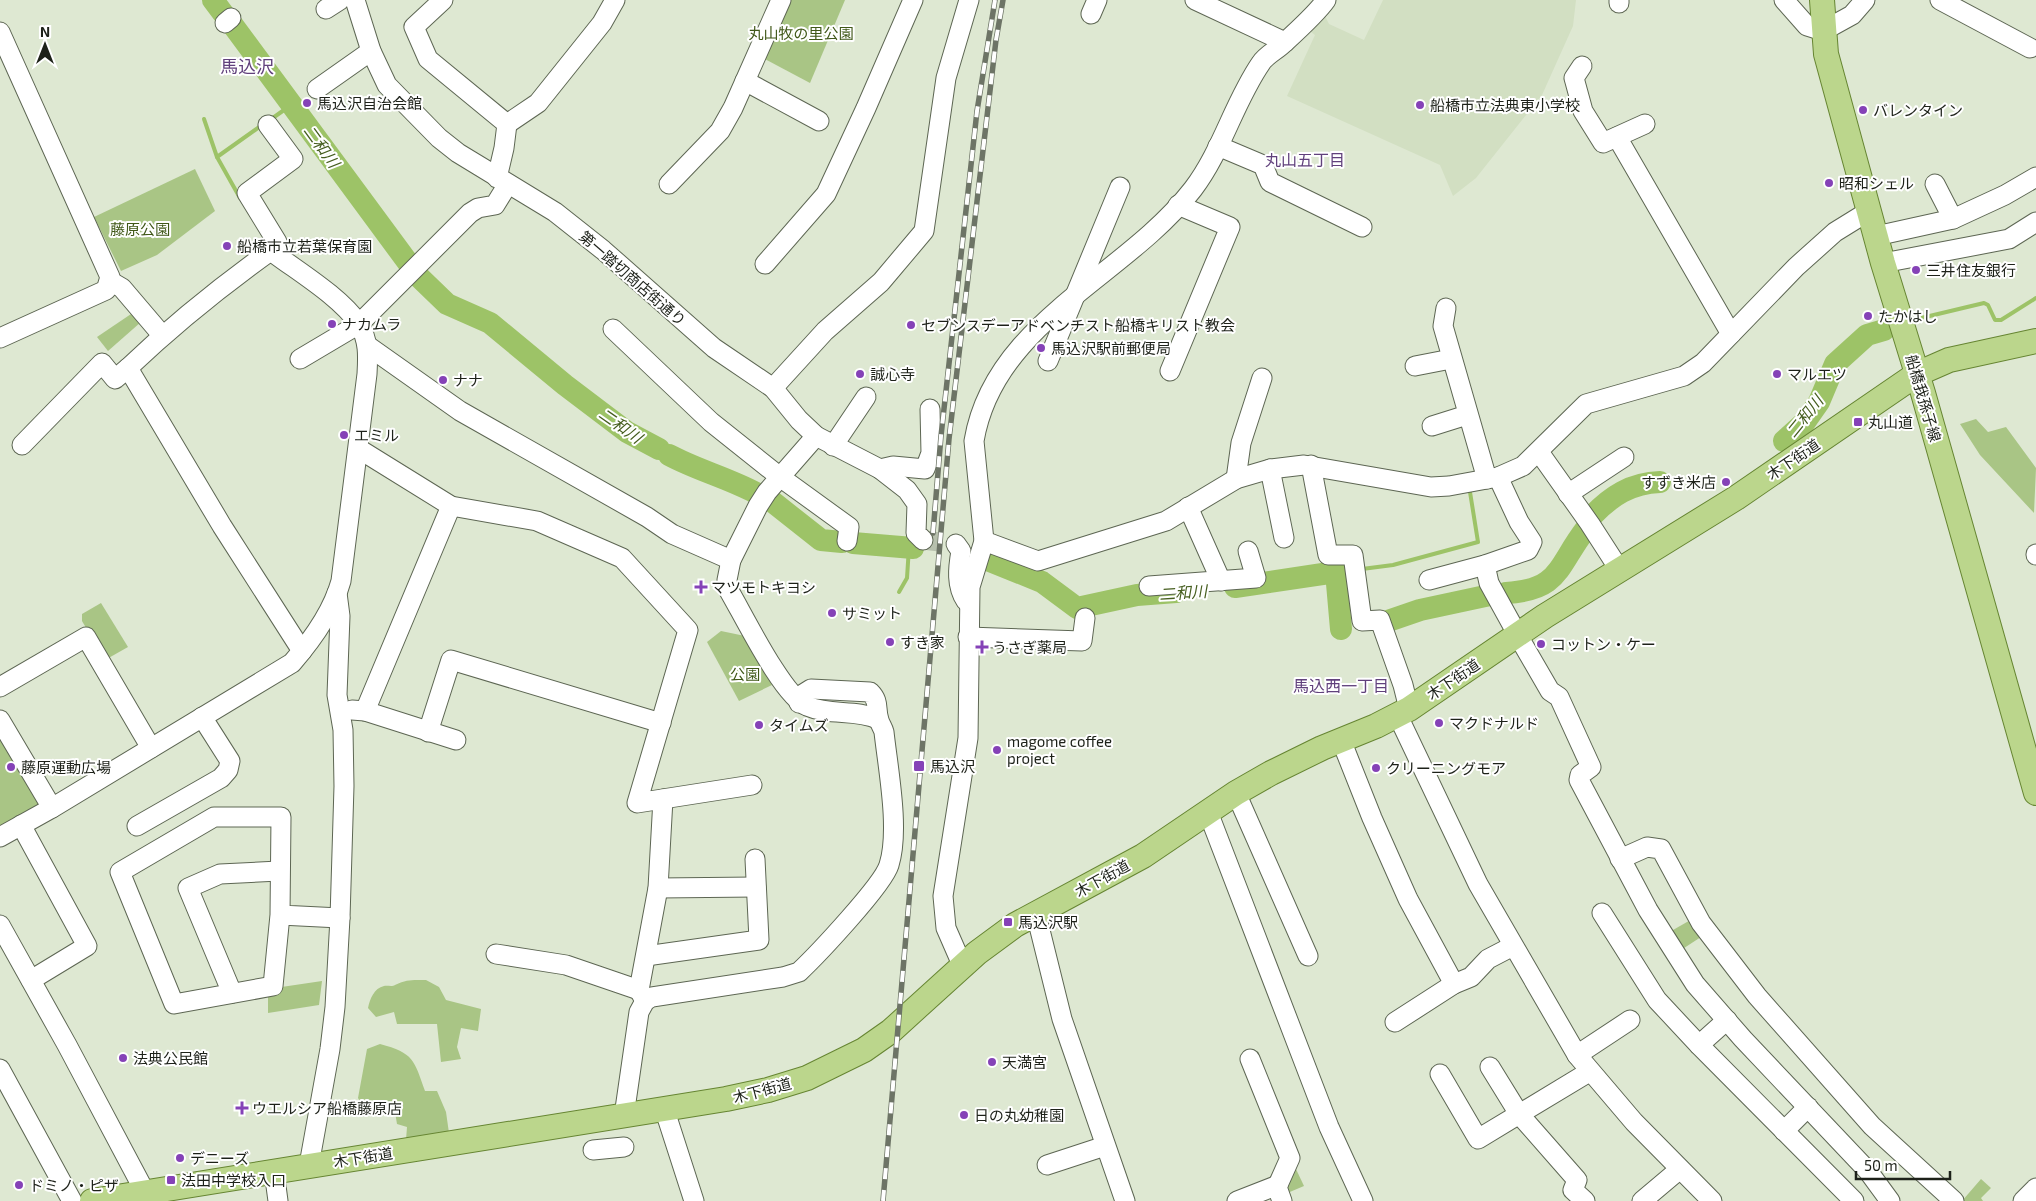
<svg xmlns="http://www.w3.org/2000/svg" width="2036" height="1201" font-family="'Exo 2','Noto Sans JP',sans-serif">
<style>
.built{fill:#d2dfc2}
.green{fill:#a9c585}
.lines{fill:none;stroke-linecap:round;stroke-linejoin:round}
.stream{stroke:#9dc367;stroke-width:4}
.river{stroke:#9dc367;stroke-width:22}
.minor-tunnel{stroke:#b7c0ad;stroke-width:19;stroke-dasharray:19 9;stroke-linecap:butt}
.minor-casing{stroke:#5d6653;stroke-width:21}
.major-casing{stroke:#668532;stroke-width:26}
.minor{stroke:#fff;stroke-width:19}
.major{stroke:#bbd68c;stroke-width:24}
.rail-casing{stroke:#6d7466;stroke-width:5.5}
.rail{stroke:#fff;stroke-width:4;stroke-dasharray:11;stroke-linecap:butt}
.poi-dot{fill:#8542b7;stroke:#fff;stroke-width:2}
.labels{text-anchor:middle;dominant-baseline:central;stroke-width:4;stroke-linejoin:round;paint-order:stroke}
.park-label{font-size:15px;fill:#405818;stroke:#fff}
.poi-label{font-size:15px;fill:#1d2119;stroke:#fff;text-anchor:start}
.street-label{font-size:15px;fill:#1d2119;stroke:#fff}
.water-label{font-size:16px;font-style:italic;fill:#465e1f;stroke:#fff}
.neighbourhood-label{font-size:16px;fill:#61417c;stroke:#fff}
.quarter-label{font-size:18px;fill:#61417c;stroke:#fff}
</style>
<rect width="100%" height="100%" fill="#dee8d2"/>
<path class="built" d="M 1383,0 L 1576,0 L 1573,26 L 1542,95 L 1476,178 L 1453,196 L 1440,165 L 1287,96 L 1315,35 L 1307,29 L 1324,14 L 1329,24 L 1364,40 Z"/>
<g class="green">
<path d="M 784,0 L 845,0 L 810,83 L 761,57 Z"/>
<path d="M 195,169 L 215,211 L 157,255 L 121,271 L 94,217 Z"/>
<path d="M 134,312 L 141,322 L 108,351 L 97,337 Z"/>
<path d="M 1976,419 L 1988,432 L 2006,427 L 2036,468 L 2034,513 L 1980,455 L 1960,424 Z"/>
<path d="M 101,603 L 128,647 L 105,660 L 82,621 L 82,614 Z"/>
<path d="M 721,631 L 745,636 L 772,685 L 739,701 L 707,642 Z"/>
<path d="M 0,728 L 46,806 L 0,831 Z"/>
<path d="M 1694,918 L 1704,935 L 1678,952 L 1666,934 Z"/>
<path d="M 426,980 L 439,987 L 446,1000 L 481,1009 L 478,1031 L 461,1028 L 457,1047 L 461,1059 L 441,1062 L 437,1024 L 397,1024 L 394,1012 L 376,1017 L 368,1008 C 370,999 374,988 384,986 C 387,985 392,987 395,985 C 408,979 412,980 426,980 Z"/>
<path d="M 322,981 L 319,1005 L 268,1013 L 268,989 Z"/>
<path d="M 380,1044 C 414,1053 414,1060 425,1091 L 437,1091 L 446,1112 L 449,1133 L 406,1140 L 407,1127 L 397,1124 L 394,1106 L 362,1105 L 358,1098 L 367,1049 Z"/>
<path d="M 1295,1167 L 1304,1186 L 1285,1194 Z"/>
<path d="M 1981,1179 L 1991,1188 L 1981,1198 L 1983,1201 L 1962,1201 Z"/>
</g>
<g class="lines">
<g class="stream">
<path d="M 204,119 L 217,157"/>
<path d="M 270,120 L 291,105"/>
<path d="M 240,198 L 217,157 L 262,125"/>
<path d="M 1917,319 L 1984,303 L 1988,305 L 1995,320 L 2001,320 L 2036,298"/>
<path d="M 1362,569 L 1393,565 L 1478,542 L 1470,492"/>
<path d="M 899,592 L 907,578 L 909,547"/>
</g>
<g class="river">
<path d="M 213,0 L 225,16"/>
<path d="M 232,24 L 412,268"/>
<path d="M 417,275 L 447,304 L 490,323 L 565,385 L 627,432 L 659,449"/>
<path d="M 1784,441 L 1805,422 L 1819,402 L 1835,364 L 1867,335 L 1884,330"/>
<path d="M 669,455 C 697,470 728,478 756,493"/>
<path d="M 769,499 L 821,540 L 842,542"/>
<path d="M 1592,516 C 1611,496 1631,483 1660,482"/>
<path d="M 853,543 L 913,548"/>
<path d="M 985,559 L 1042,582 L 1077,608 L 1137,595 L 1176,592"/>
<path d="M 1235,587 L 1336,572 L 1341,629"/>
<path d="M 1506,593 C 1560,590 1557,567 1585,530"/>
<path d="M 1388,621 L 1420,610 L 1490,595"/>
</g>
<path class="minor-tunnel" d="M 923,540 L 956,544"/>
<g class="minor-casing">
<g id="minor">
<path d="M 355,0 L 371,51 L 387,85 L 439,138 L 458,153 L 555,212 L 603,250 L 714,348 L 773,388 L 799,420 L 816,436 L 880,469 L 907,490 L 917,504 L 916,533 L 923,540"/>
<path d="M 443,0 L 414,27 L 428,59 L 507,124 L 504,148 L 497,178"/>
<path d="M 1195,0 L 1285,42"/>
<path d="M 1619,0 L 1619,3"/>
<path d="M 1784,0 L 1807,26 L 1823,31 L 1852,15 L 1865,0"/>
<path d="M 1940,0 L 2030,48"/>
<path d="M 326,9 L 340,0"/>
<path d="M 1091,14 L 1097,0"/>
<path d="M 225,23 L 231,18"/>
<path d="M 0,32 L 110,277 L 106,290 L 0,338"/>
<path d="M 1582,66 L 1574,78 L 1583,111 L 1603,143 L 1645,124"/>
<path d="M 745,81 L 819,121"/>
<path d="M 317,89 L 371,51"/>
<path d="M 507,124 L 538,103 L 602,23 L 615,0"/>
<path d="M 268,125 L 293,159 L 247,193 L 277,242 L 275,254"/>
<path d="M 1617,137 L 1731,334"/>
<path d="M 1218,146 L 1263,165 L 1270,182 L 1362,227"/>
<path d="M 669,184 L 720,131 L 733,108 L 781,0"/>
<path d="M 1935,184 L 1953,219"/>
<path d="M 1876,236 L 1953,219 L 2005,195 L 2036,177"/>
<path d="M 1883,263 L 2009,239 L 2036,222"/>
<path d="M 765,264 L 826,194 L 866,108 L 913,0"/>
<path d="M 110,281 L 122,288 L 162,335"/>
<path d="M 1446,308 L 1443,326 L 1487,479"/>
<path d="M 613,329 L 711,422 L 780,477 L 849,527 L 847,541"/>
<path d="M 368,346 L 460,411 L 647,517 L 672,534 L 731,560"/>
<path d="M 300,359 L 359,324 C 340,297 302,274 275,254 L 269,252 C 219,288 172,326 128,368 L 222,526 L 302,651"/>
<path d="M 1048,361 L 1120,187"/>
<path d="M 1415,366 L 1451,359"/>
<path d="M 1170,371 L 1230,227 L 1178,205"/>
<path d="M 773,388 L 825,331 L 881,282 L 924,231 L 946,78 L 969,0"/>
<path d="M 1432,426 L 1467,415"/>
<path d="M 816,436 L 767,492 L 758,506 L 731,560 L 727,580 L 728,589 C 743,614 783,697 807,706 C 830,716 855,709 878,719"/>
<path d="M 22,445 L 102,363 L 115,379 L 128,368"/>
<path d="M 833,446 L 866,397"/>
<path d="M 359,449 L 451,506 L 537,521 L 622,558 L 688,630 L 637,803 L 752,785"/>
<path d="M 1539,452 L 1590,524 L 1619,569"/>
<path d="M 1311,465 L 1328,555 L 1353,555 L 1362,621 L 1380,620 L 1403,685 L 1409,709"/>
<path d="M 880,469 L 893,466 L 925,469 L 931,453 L 930,409"/>
<path d="M 1270,469 L 1284,538"/>
<path d="M 1236,479 L 1241,443 L 1262,378"/>
<path d="M 1568,494 L 1624,457"/>
<path d="M 1188,507 L 1221,581"/>
<path d="M 984,541 L 1038,561 L 1166,521 L 1236,479 L 1270,469 L 1304,465 L 1431,487 L 1449,486 L 1498,477 L 1523,466 L 1586,404 L 1684,376 L 1703,363 L 1796,267 L 1835,232 L 1869,211"/>
<path d="M 956,544 L 961,551 C 958,568 956,586 966,601"/>
<path d="M 2036,554 L 2036,555"/>
<path d="M 1485,565 L 1489,583 L 1521,641 L 1550,691 L 1559,697 L 1591,767 L 1580,775 L 1579,780 L 1648,910 L 1695,984 L 1743,1039 L 1868,1171 L 1890,1201"/>
<path d="M 1429,580 L 1485,565 L 1528,550 L 1532,542 L 1519,522 L 1498,477"/>
<path d="M 1149,586 L 1256,578 L 1248,551"/>
<path d="M 968,637 L 1082,641 L 1085,618"/>
<path d="M 0,687 L 86,637 L 151,748"/>
<path d="M 352,710 L 365,711 L 456,740"/>
<path d="M 365,711 L 451,506"/>
<path d="M 1398,716 L 1478,884 L 1577,1055 L 1634,1122 L 1712,1201"/>
<path d="M 0,720 L 52,808 L 292,663 C 312,640 333,610 341,581 L 367,374 C 368,356 369,341 359,324 L 470,213 L 478,208 L 495,205 L 508,184"/>
<path d="M 428,732 L 451,660 L 661,723"/>
<path d="M 1341,740 L 1372,818 L 1408,899 L 1454,984"/>
<path d="M 1236,793 L 1308,956"/>
<path d="M 1208,812 L 1329,1127 L 1363,1201"/>
<path d="M 21,825 L 87,946 L 31,980"/>
<path d="M 137,826 L 221,778 L 228,770 L 230,761 L 202,717"/>
<path d="M 0,837 L 52,808"/>
<path d="M 1620,859 L 1647,847 L 1661,849 L 1701,923 L 1757,996 L 1872,1126 L 1954,1201"/>
<path d="M 658,888 L 756,887"/>
<path d="M 1602,913 L 1657,1000 L 1699,1045"/>
<path d="M 1036,914 L 1062,1019 L 1125,1201"/>
<path d="M 280,915 L 273,986 L 174,1004 L 120,872 L 214,817 L 281,817 L 280,915 L 340,918"/>
<path d="M 0,925 L 67,1045 L 145,1192"/>
<path d="M 496,954 L 566,965 L 639,990"/>
<path d="M 646,956 L 759,940 L 755,859"/>
<path d="M 963,967 L 946,928 L 943,896 L 968,738 L 970,587 L 984,541 L 974,441 C 994,322 1125,277 1193,189 C 1222,151 1234,102 1261,63 C 1266,55 1277,50 1284,43 C 1296,32 1317,13 1326,0"/>
<path d="M 232,993 L 188,888 L 220,874 L 279,871"/>
<path d="M 645,1001 L 639,990 L 658,888 L 663,799"/>
<path d="M 1727,1020 L 1699,1045 L 1854,1201"/>
<path d="M 1395,1022 L 1454,984 L 1471,977 L 1488,959 L 1513,946"/>
<path d="M 1577,1055 L 1630,1020"/>
<path d="M 1250,1059 L 1290,1158 L 1277,1187 L 1282,1201"/>
<path d="M 1490,1067 L 1519,1114 L 1577,1180 L 1573,1190 L 1585,1201"/>
<path d="M 0,1069 L 72,1201"/>
<path d="M 1440,1074 L 1478,1139 L 1589,1072"/>
<path d="M 664,1108 L 694,1201"/>
<path d="M 624,1116 L 639,1012 L 645,1001 L 652,997 L 783,977 L 799,972 C 817,955 883,885 889,865 C 900,830 888,769 884,732 C 883,728 880,724 879,720 C 875,708 880,702 870,692 L 811,689 L 803,694 L 799,703"/>
<path d="M 1784,1131 L 1808,1107"/>
<path d="M 593,1150 L 624,1147"/>
<path d="M 309,1165 L 330,1049 L 335,1007 L 340,918 L 344,786 L 343,730 L 337,695 L 340,616 L 337,593"/>
<path d="M 1047,1165 L 1105,1146"/>
<path d="M 274,1171 L 278,1201"/>
<path d="M 1237,1201 L 1278,1185"/>
<path d="M 1642,1201 L 1680,1169"/>
<path d="M 2023,1201 L 2036,1188"/>
</g>
</g>
<g class="major-casing">
<g id="major">
<path d="M 1822,0 L 1826,54 L 1883,263 L 1923,393 L 2036,793"/>
<path d="M 92,1201 L 726,1099 L 768,1090 L 807,1078 L 864,1050 L 891,1031 L 977,953 L 1015,925 L 1143,856 L 1236,793 L 1271,773 L 1322,748 L 1376,726 L 1409,709 L 1545,616 L 1736,498 L 1917,374 L 1949,360 L 2036,341"/>
</g>
</g>
<use href="#minor" class="minor"/>
<use href="#major" class="major"/>
<g class="rail-casing">
<g id="rail">
<path d="M 933,533 L 941,436 L 977,111 L 995,0"/>
<path d="M 883,1201 L 949,439 L 996,40 L 1003,0"/>
</g>
</g>
<use href="#rail" class="rail"/>
</g>
<g class="poi-dot">
<circle cx="307" cy="103" r="5"/>
<circle cx="1420" cy="105" r="5"/>
<circle cx="1863" cy="110" r="5"/>
<circle cx="1829" cy="183" r="5"/>
<circle cx="227" cy="246" r="5"/>
<circle cx="1916" cy="270" r="5"/>
<circle cx="1868" cy="316" r="5"/>
<circle cx="332" cy="324" r="5"/>
<circle cx="911" cy="325" r="5"/>
<circle cx="1041" cy="348" r="5"/>
<circle cx="860" cy="374" r="5"/>
<circle cx="1777" cy="374" r="5"/>
<circle cx="443" cy="380" r="5"/>
<rect x="1853" y="417" width="10" height="10" rx="2.5"/>
<circle cx="344" cy="435" r="5"/>
<circle cx="1726" cy="482" r="5"/>
<path d="M698.5 579.5h5v5h5v5h-5v5h-5v-5h-5v-5h5z"/>
<circle cx="832" cy="613" r="5"/>
<circle cx="890" cy="642" r="5"/>
<circle cx="1541" cy="644" r="5"/>
<path d="M979.5 639.5h5v5h5v5h-5v5h-5v-5h-5v-5h5z"/>
<circle cx="1439" cy="723" r="5"/>
<circle cx="759" cy="725" r="5"/>
<circle cx="997" cy="750" r="5"/>
<rect x="913" y="760" width="12" height="12" rx="2.5"/>
<circle cx="11" cy="767" r="5"/>
<circle cx="1376" cy="768" r="5"/>
<rect x="1003" y="917" width="10" height="10" rx="2.5"/>
<circle cx="123" cy="1058" r="5"/>
<circle cx="992" cy="1062" r="5"/>
<path d="M239.5 1100.5h5v5h5v5h-5v5h-5v-5h-5v-5h5z"/>
<circle cx="964" cy="1115" r="5"/>
<circle cx="180" cy="1158" r="5"/>
<rect x="166" y="1175" width="10" height="10" rx="2.5"/>
<circle cx="19" cy="1185" r="5"/>
</g>
<g class="labels">
<g class="park-label">
<text x="801" y="33">丸山牧の里公園</text>
<text x="140" y="229">藤原公園</text>
<text x="745" y="674">公園</text>
</g>
<g class="poi-label">
<text x="317" y="103">馬込沢自治会館</text>
<text x="1430" y="105">船橋市立法典東小学校</text>
<text x="1873" y="110">バレンタイン</text>
<text x="1839" y="183">昭和シェル</text>
<text x="237" y="246">船橋市立若葉保育園</text>
<text x="1926" y="270">三井住友銀行</text>
<text x="1878" y="316">たかはし</text>
<text x="342" y="324">ナカムラ</text>
<text x="921" y="325">セブンスデーアドベンチスト船橋キリスト教会</text>
<text x="1051" y="348">馬込沢駅前郵便局</text>
<text x="870" y="374">誠心寺</text>
<text x="1787" y="374">マルエツ</text>
<text x="453" y="380">ナナ</text>
<text x="1868" y="422">丸山道</text>
<text x="354" y="435">エミル</text>
<text x="1716" y="482" text-anchor="end">すずき米店</text>
<text x="711" y="587">マツモトキヨシ</text>
<text x="842" y="613">サミット</text>
<text x="900" y="642">すき家</text>
<text x="1551" y="644">コットン・ケー</text>
<text x="992" y="647">うさぎ薬局</text>
<text x="1449" y="723">マクドナルド</text>
<text x="769" y="725">タイムズ</text>
<text x="1007" y="741">magome coffee<tspan x="1007" dy="17">project</tspan></text>
<text x="930" y="766">馬込沢</text>
<text x="21" y="767">藤原運動広場</text>
<text x="1386" y="768">クリーニングモア</text>
<text x="1018" y="922">馬込沢駅</text>
<text x="133" y="1058">法典公民館</text>
<text x="1002" y="1062">天満宮</text>
<text x="252" y="1108">ウエルシア船橋藤原店</text>
<text x="974" y="1115">日の丸幼稚園</text>
<text x="190" y="1158">デニーズ</text>
<text x="181" y="1180">法田中学校入口</text>
<text x="29" y="1185">ドミノ・ピザ</text>
</g>
<g class="street-label">
<text transform="translate(633 278) rotate(41)">第一踏切商店街通り</text>
<text transform="translate(1924 398) rotate(74)">船橋我孫子線</text>
<text transform="translate(1793 459) rotate(-34)">木下街道</text>
<text transform="translate(1453 679) rotate(-34)">木下街道</text>
<text transform="translate(1102 878) rotate(-29)">木下街道</text>
<text transform="translate(762 1090) rotate(-15)">木下街道</text>
<text transform="translate(363 1157) rotate(-9)">木下街道</text>
</g>
<g class="water-label">
<text transform="translate(322 146) rotate(54)">二和川</text>
<text transform="translate(1804 416) rotate(-51)">二和川</text>
<text transform="translate(621 425) rotate(35)">二和川</text>
<text transform="translate(1183 592) rotate(-4)">二和川</text>
</g>
<g class="neighbourhood-label">
<text x="1305" y="159">丸山五丁目</text>
<text x="1341" y="685">馬込西一丁目</text>
</g>
<g class="quarter-label">
<text x="247" y="66">馬込沢</text>
</g>
</g>
<g transform="translate(45 45)" stroke="#ffffff" stroke-width="4" paint-order="stroke">
<path d="M0-4L9 19L0 12L-9 19Z" fill="#1d2119"/>
<text y="-8" font-size="14" font-weight="bold" text-anchor="middle" fill="#1d2119">N</text>
</g>
<path d="M1856 1171v8h94v-8" fill="none" stroke="#1d2119" stroke-width="2.5"/>
<text x="1864" y="1171" font-size="15" fill="#1d2119" stroke="#ffffff" stroke-width="4" paint-order="stroke">50 m</text>
</svg>
